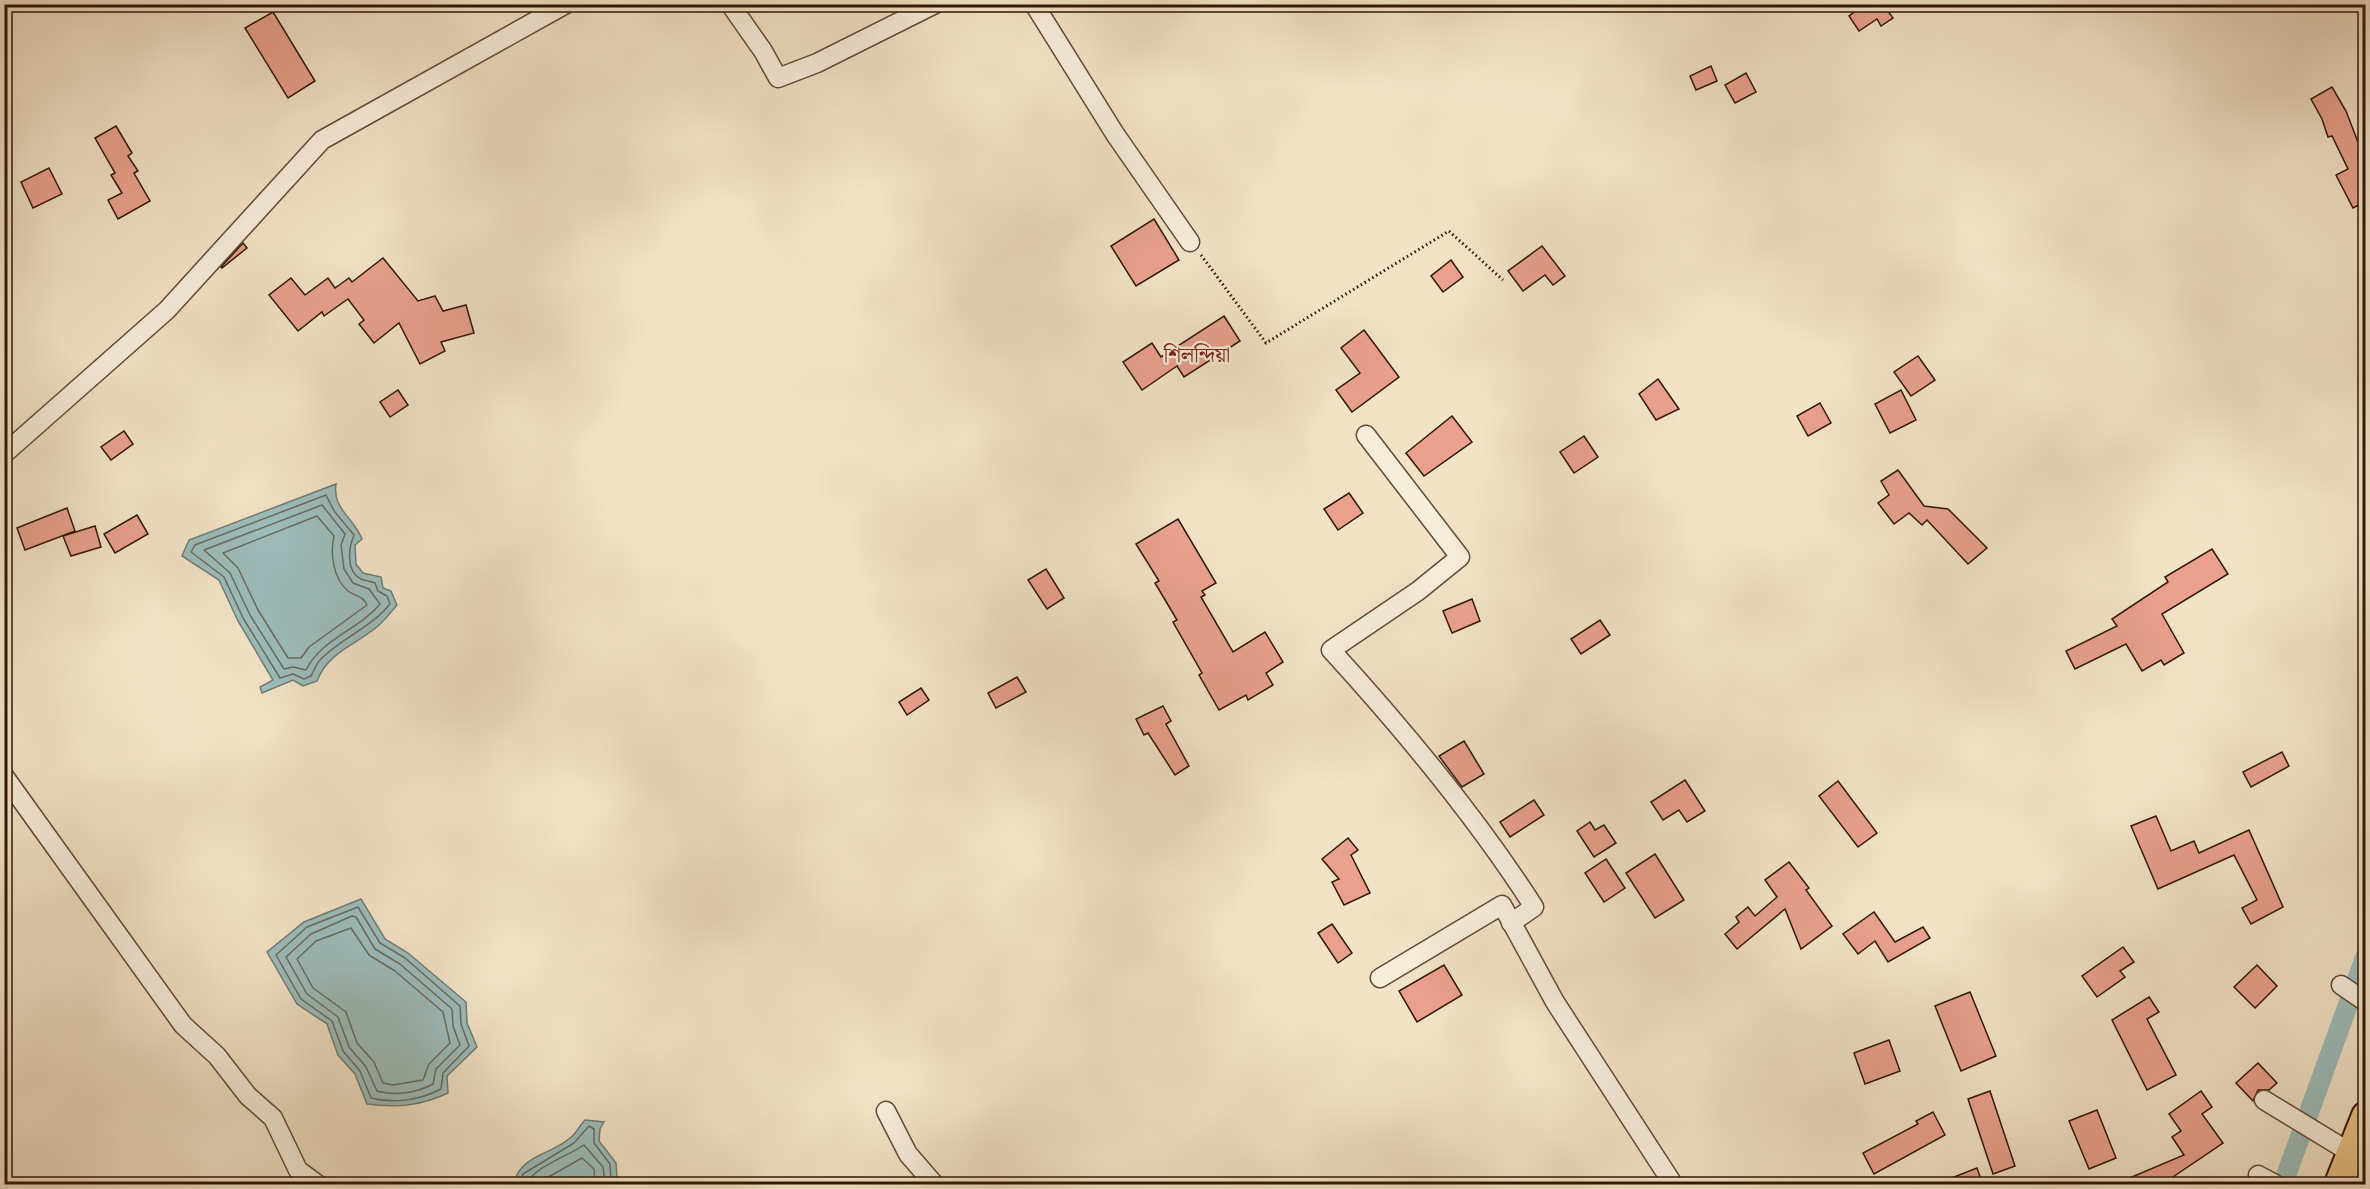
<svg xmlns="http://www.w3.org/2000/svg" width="2370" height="1189" font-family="'IM FELL DW Pica','Noto Serif Bengali',serif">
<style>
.water{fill:#9dbdbc;stroke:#717b73;stroke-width:1.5}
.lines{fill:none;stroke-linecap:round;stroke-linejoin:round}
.shore{stroke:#666a61;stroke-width:1.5}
.canal{stroke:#9dbdbc;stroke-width:20}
.building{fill:#e9a18e;stroke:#2f1706;stroke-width:1.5}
.minor-casing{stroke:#604a36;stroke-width:21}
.primary-casing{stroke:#2f1706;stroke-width:32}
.path{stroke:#2f1706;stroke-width:3;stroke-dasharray:1.5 3;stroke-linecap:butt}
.minor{stroke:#f7eddb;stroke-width:18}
.primary{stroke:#e9c284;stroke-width:28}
.labels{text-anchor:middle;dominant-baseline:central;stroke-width:4.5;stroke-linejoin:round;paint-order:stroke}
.quarter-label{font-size:21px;fill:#7a1f14;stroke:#f7eddb}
</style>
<rect width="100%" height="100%" fill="#f2e3c7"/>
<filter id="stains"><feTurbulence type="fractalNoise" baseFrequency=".00333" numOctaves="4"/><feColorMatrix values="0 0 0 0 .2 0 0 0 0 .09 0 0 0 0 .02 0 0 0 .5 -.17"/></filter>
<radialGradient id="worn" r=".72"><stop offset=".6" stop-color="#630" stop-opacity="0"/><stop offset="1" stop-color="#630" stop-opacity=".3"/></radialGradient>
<g class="water">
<path d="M 336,484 C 332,509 354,518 362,539 L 355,545 L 356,564 L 363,573 L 381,577 L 383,588 L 391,591 L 397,605 C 391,612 385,620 378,626 C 356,645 328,652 317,681 L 303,686 L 293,680 L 262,693 L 260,687 L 273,680 L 238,621 L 219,580 L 182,556 L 189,540 Z"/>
<path d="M 361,899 L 385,939 L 408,953 L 466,1002 L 467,1023 L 477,1047 L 447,1076 L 448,1093 C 420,1106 397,1108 367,1104 L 355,1074 L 338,1055 L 327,1024 L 297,1004 L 267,952 L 304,922 Z"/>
<path d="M 585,1120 L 604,1122 L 600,1129 L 599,1141 L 616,1163 L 617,1177 L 631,1184 L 513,1184 C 522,1154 549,1156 570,1138 C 576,1134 580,1125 585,1120 Z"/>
</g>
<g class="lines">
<g class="shore">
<path d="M 326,495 L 334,511 L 354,535 C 349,547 345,571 361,579 C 365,581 371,581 375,583 L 378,591 L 387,596 L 390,604 C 371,628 341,638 320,660 C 316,664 314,671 311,676 L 304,679 L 293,674 L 280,678 L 243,618 L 224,577 L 191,552 L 195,545 Z"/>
<path d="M 322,505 L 345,534 L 341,545 L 344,569 L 353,583 L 369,589 L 380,604 C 359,630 322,638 306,670 L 293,667 L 284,669 L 250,615 L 230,573 L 204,550 Z"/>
<path d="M 317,516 L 334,536 C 330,554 333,578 348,591 C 356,597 362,595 367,605 L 309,647 L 301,658 L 288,658 L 258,610 L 238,568 L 223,553 Z"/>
<path d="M 358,907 L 380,943 L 405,958 L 460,1006 L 461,1024 L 469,1046 L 443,1073 L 441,1089 C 420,1100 394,1104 371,1098 L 360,1071 L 343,1051 L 332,1021 L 301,999 L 276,955 L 307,927 Z"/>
<path d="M 352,916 L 356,917 L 375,949 L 400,964 L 452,1009 L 453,1026 L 460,1045 L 436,1069 L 433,1084 C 417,1093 394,1096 377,1091 L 366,1067 L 349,1047 L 338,1017 L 307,994 L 286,957 L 311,934 Z"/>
<path d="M 351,928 L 369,955 L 395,971 L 443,1012 L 450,1043 L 429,1064 L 423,1080 L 393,1085 L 383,1083 L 374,1062 L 357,1043 L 346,1012 L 313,988 L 297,959 L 316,941 Z"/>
<path d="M 519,1184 L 523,1174 L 574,1143 L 589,1126 L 594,1129 L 594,1143 L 610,1164 L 611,1180 L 618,1184"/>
<path d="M 527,1184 C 532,1168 570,1155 584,1145 L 603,1167 L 605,1184"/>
<path d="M 536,1184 L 582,1158 L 594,1169 L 595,1184"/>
</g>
<path class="canal" d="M 2283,1184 L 2366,955"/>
</g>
<g class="building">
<path d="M 1865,4 L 1897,4 L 1888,11 L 1893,18 L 1881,26 L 1877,19 L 1859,31 L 1849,16 Z"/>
<path d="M 273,12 L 315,81 L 288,98 L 245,28 Z"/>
<path d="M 1711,66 L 1717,81 L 1696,90 L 1690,76 Z"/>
<path d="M 1746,73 L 1756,92 L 1735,103 L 1725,85 Z"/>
<path d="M 2332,87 L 2346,111 L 2363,155 L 2358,157 L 2366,171 L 2366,201 L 2353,208 L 2336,175 L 2348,169 L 2332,136 L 2328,137 L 2322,119 L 2311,99 Z"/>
<path d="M 116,126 L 132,153 L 128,156 L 138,171 L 134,173 L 150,201 L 118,219 L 108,200 L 122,193 L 111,175 L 115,173 L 95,138 Z"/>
<path d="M 49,168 L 62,194 L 33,208 L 21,182 Z"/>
<path d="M 1154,219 L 1179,260 L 1136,286 L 1111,246 Z"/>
<path d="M 243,243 L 247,248 L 222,268 L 221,267 Z"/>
<path d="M 1542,246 L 1565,276 L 1553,285 L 1545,275 L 1523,291 L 1508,271 Z"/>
<path d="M 383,258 L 418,301 L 435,296 L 443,311 L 466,305 L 474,333 L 441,342 L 445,351 L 420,364 L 399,323 L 374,343 L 359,324 L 364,320 L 348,299 L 324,316 L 322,312 L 298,331 L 269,295 L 291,278 L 305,295 L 328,278 L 335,288 L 349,278 L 352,282 Z"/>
<path d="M 1451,260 L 1463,277 L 1443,292 L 1431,276 Z"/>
<path d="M 1224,316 L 1240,341 L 1184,377 L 1177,366 L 1142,390 L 1123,362 L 1152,343 L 1161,357 Z"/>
<path d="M 1364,330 L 1399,377 L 1352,412 L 1336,390 L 1360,373 L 1341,348 Z"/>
<path d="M 1918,356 L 1935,380 L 1911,396 L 1894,372 Z"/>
<path d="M 1658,379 L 1679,409 L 1656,420 L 1639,394 Z"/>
<path d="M 398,390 L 408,405 L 390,417 L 380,402 Z"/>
<path d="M 1901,390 L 1916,420 L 1890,433 L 1875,404 Z"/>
<path d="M 1820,403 L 1831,423 L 1808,436 L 1797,416 Z"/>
<path d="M 1452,416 L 1472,442 L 1424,476 L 1406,453 Z"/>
<path d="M 124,431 L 133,444 L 111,460 L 101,447 Z"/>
<path d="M 1584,436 L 1598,457 L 1574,473 L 1560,452 Z"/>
<path d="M 1898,470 L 1924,506 L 1948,509 L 1987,548 L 1968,564 L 1927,520 L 1922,525 L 1909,513 L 1894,524 L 1878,503 L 1889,495 L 1881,481 Z"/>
<path d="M 1349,493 L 1363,513 L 1338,530 L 1324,509 Z"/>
<path d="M 67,508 L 75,531 L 25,550 L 17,528 Z"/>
<path d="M 137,515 L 148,534 L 115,553 L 104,534 Z"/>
<path d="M 1178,519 L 1216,583 L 1202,591 L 1205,595 L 1201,597 L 1233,652 L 1265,632 L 1283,662 L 1266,673 L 1273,685 L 1248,700 L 1246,695 L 1219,710 L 1199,675 L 1202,673 L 1173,622 L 1177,620 L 1155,583 L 1159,581 L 1136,544 Z"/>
<path d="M 95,526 L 101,547 L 71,556 L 63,536 Z"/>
<path d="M 2212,549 L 2228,574 L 2162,614 L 2184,653 L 2164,665 L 2161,660 L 2142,671 L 2126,644 L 2075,669 L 2066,651 L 2117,626 L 2112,619 L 2168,582 L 2165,577 Z"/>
<path d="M 1046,569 L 1064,598 L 1047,609 L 1028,580 Z"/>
<path d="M 1472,599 L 1480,621 L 1452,633 L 1443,611 Z"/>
<path d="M 1600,620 L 1610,635 L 1581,654 L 1571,639 Z"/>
<path d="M 1017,677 L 1026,692 L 996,708 L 988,693 Z"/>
<path d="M 921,688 L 929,700 L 907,715 L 899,702 Z"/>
<path d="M 1163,706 L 1171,721 L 1166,724 L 1189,766 L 1175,775 L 1148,733 L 1144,735 L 1136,719 Z"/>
<path d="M 1464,741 L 1484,774 L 1462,787 L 1439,756 Z"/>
<path d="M 2282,752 L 2289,766 L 2251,787 L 2243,772 Z"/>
<path d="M 1685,780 L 1705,811 L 1687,822 L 1679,810 L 1663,820 L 1651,802 Z"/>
<path d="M 1838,781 L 1877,833 L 1858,847 L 1819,796 Z"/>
<path d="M 1534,800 L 1544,815 L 1510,837 L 1500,822 Z"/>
<path d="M 2156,816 L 2171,851 L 2194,841 L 2199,853 L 2249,830 L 2283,907 L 2251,924 L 2242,908 L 2257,900 L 2234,855 L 2158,889 L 2131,826 Z"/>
<path d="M 1590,822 L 1595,830 L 1604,825 L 1616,843 L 1594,857 L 1577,831 Z"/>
<path d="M 1348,838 L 1358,850 L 1351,855 L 1370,893 L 1344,905 L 1332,882 L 1339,879 L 1322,859 Z"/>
<path d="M 1655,854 L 1684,900 L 1655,918 L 1626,873 Z"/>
<path d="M 1606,859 L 1625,888 L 1604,902 L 1585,873 Z"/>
<path d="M 1789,862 L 1809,888 L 1806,890 L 1832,926 L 1801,949 L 1785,909 L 1737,949 L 1725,934 L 1739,922 L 1736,917 L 1748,907 L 1755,916 L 1777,897 L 1765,880 Z"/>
<path d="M 1874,912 L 1895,942 L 1923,927 L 1930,938 L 1888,962 L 1875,941 L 1858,954 L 1843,934 Z"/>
<path d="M 1332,924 L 1352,953 L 1338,963 L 1318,933 Z"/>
<path d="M 2123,947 L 2134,962 L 2120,971 L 2125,977 L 2097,997 L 2082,976 Z"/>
<path d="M 1444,965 L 1462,995 L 1417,1022 L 1399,991 Z"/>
<path d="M 2257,965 L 2277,986 L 2255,1008 L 2234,987 Z"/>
<path d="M 1970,992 L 1996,1056 L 1961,1071 L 1935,1006 Z"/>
<path d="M 2149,997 L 2159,1012 L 2147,1019 L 2176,1075 L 2147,1090 L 2112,1020 Z"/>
<path d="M 1889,1040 L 1900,1071 L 1865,1084 L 1854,1053 Z"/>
<path d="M 2258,1063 L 2277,1083 L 2269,1090 L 2258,1090 L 2253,1101 L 2236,1083 Z"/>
<path d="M 1990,1091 L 2015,1166 L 1993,1174 L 1968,1099 Z"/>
<path d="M 2201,1091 L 2212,1107 L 2202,1114 L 2223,1143 L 2170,1179 L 2172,1185 L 2113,1185 L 2184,1155 L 2172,1137 L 2181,1131 L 2169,1114 Z"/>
<path d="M 2097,1110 L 2116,1158 L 2089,1169 L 2069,1121 Z"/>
<path d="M 1933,1112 L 1945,1135 L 1874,1174 L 1863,1153 L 1918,1124 L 1916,1121 Z"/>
<path d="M 1977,1168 L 1983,1185 L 1937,1185 L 1936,1184 Z"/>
</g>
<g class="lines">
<g class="minor-casing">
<g id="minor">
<path d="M 730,4 L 763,51 L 778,78 L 817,63 L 935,4"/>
<path d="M 1034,4 L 1115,134 L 1190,242"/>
<path d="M 1366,435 L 1460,557 L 1418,591 L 1331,650 C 1405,731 1475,815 1534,907 L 1511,923"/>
<path d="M 4,454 L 167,310 L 322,140 L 566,4"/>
<path d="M 4,776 L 183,1025 L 217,1056 L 248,1096 L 273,1118 L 298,1170 L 317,1184"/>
<path d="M 1380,978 L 1502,905 L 1555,1002 L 1673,1184"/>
<path d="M 2341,985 L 2366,1002"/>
<path d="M 2264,1100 L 2351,1153"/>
<path d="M 886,1111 L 908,1154 L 934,1184"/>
<path d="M 2258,1175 L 2275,1184"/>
</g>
</g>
<g class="primary-casing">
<path id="primary" d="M 2339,1184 L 2366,1116"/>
</g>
<path class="path" d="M 1201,255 L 1266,343 L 1449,231 L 1503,280"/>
<use href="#minor" class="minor"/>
<use href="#primary" class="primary"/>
</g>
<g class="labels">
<g class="quarter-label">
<text x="1197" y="356">শিলন্দিয়া</text>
</g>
</g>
<rect width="2370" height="1189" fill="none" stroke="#f2e3c7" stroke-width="24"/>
<rect x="6" y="6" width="2358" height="1177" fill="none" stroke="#2f1706" stroke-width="3"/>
<rect x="12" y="12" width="2346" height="1165" fill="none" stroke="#2f1706" stroke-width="1.5"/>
<rect width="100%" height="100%" filter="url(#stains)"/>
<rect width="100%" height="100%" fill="url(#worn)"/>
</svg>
